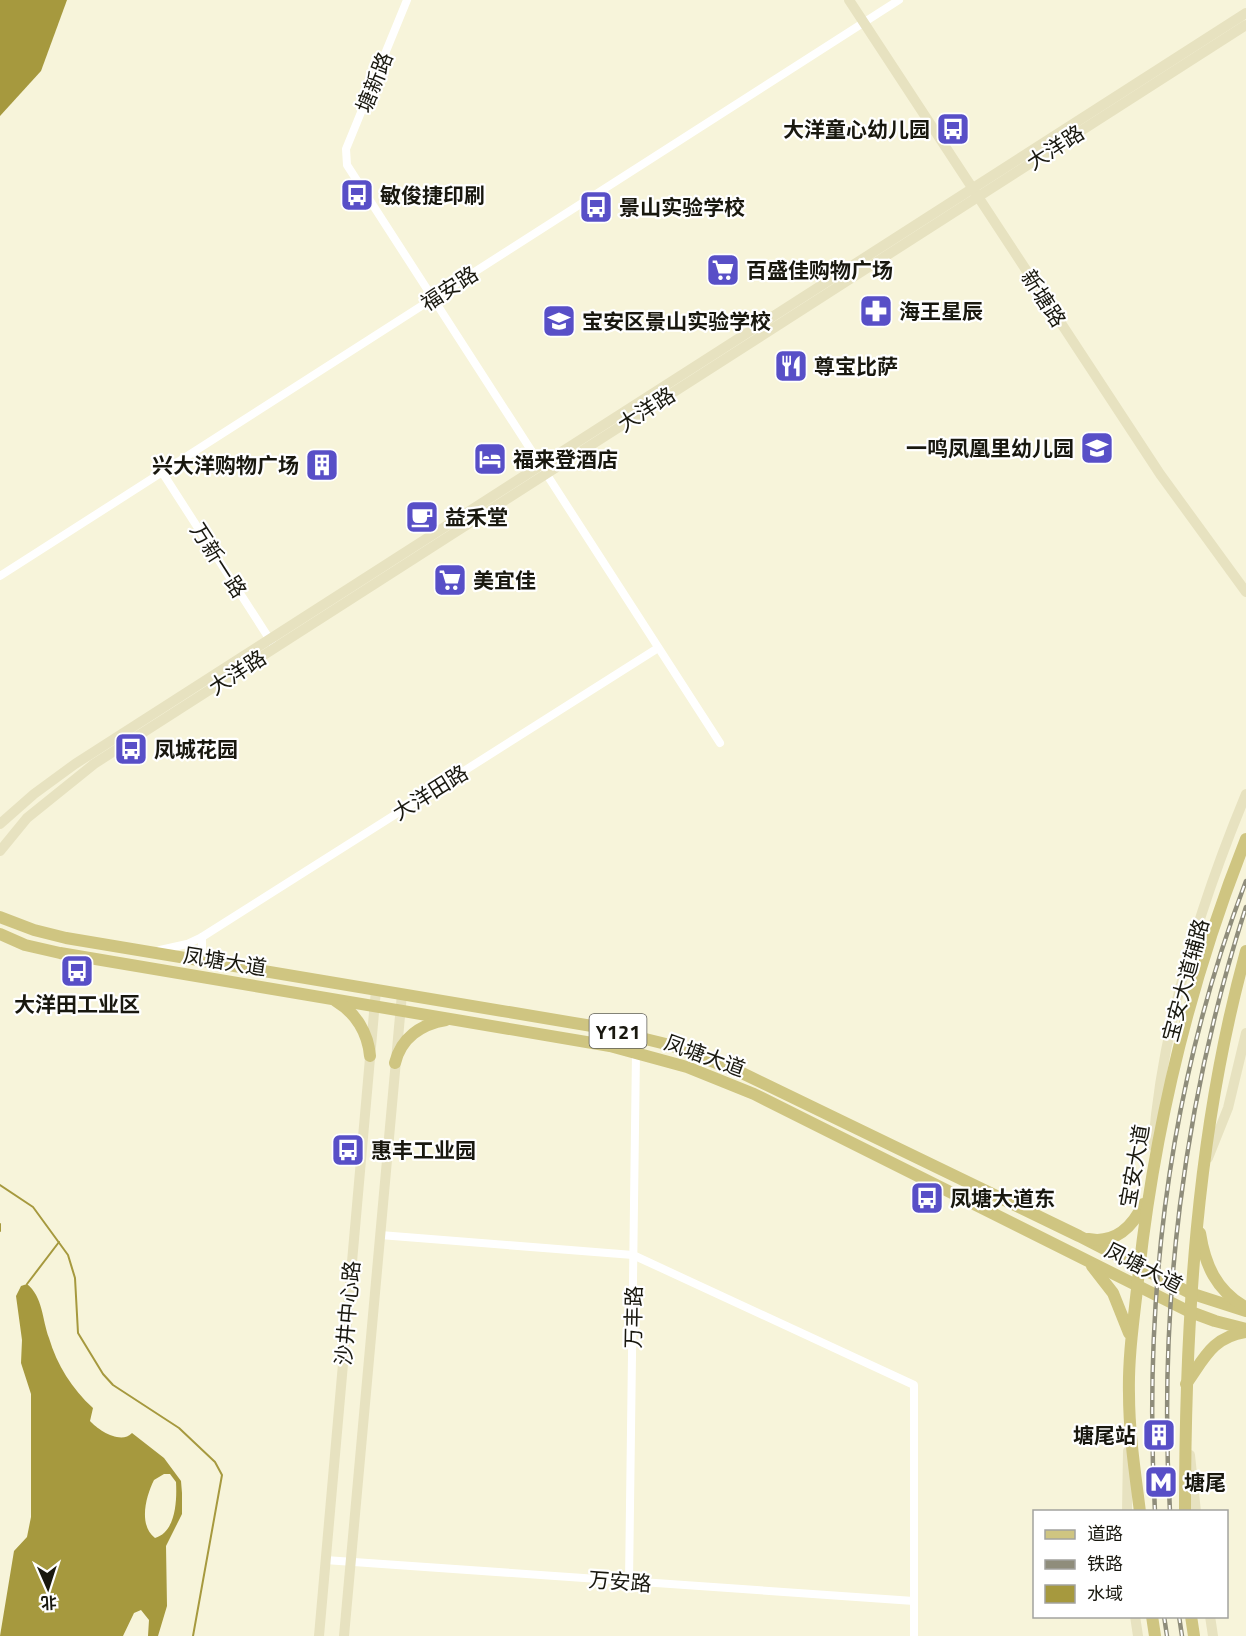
<svg xmlns="http://www.w3.org/2000/svg" width="1246" height="1636" font-family="'Titillium Web','Noto Sans SC',sans-serif">
<style>
.water{fill:#a6993e;fill-rule:evenodd}
.lines{fill:none;stroke-linecap:round;stroke-linejoin:round}
.stream{stroke:#a6993e;stroke-width:2}
.street{stroke:#fff;stroke-width:8}
.secondary{stroke:#e7e2c0;stroke-width:10}
.primary{stroke:#cfc581;stroke-width:12}
.rail-casing{stroke:#8f8d7b;stroke-width:4.5}
.rail{stroke:#fff;stroke-width:2;stroke-dasharray:7;stroke-linecap:butt}
.labels{text-anchor:middle;dominant-baseline:central;stroke-width:4.5;stroke-linejoin:round;paint-order:stroke}
.shield{fill:#fff;stroke:#5e5d57;stroke-width:1.5}
.shield-label{font-size:20px;font-weight:bold;fill:#19180f}
.street-label{font-size:21px;fill:#19180f;stroke:#fff}
.poi-label{font-size:21px;font-weight:bold;fill:#19180f;stroke:#fff;text-anchor:start}
</style>
<rect width="100%" height="100%" fill="#f7f4da"/>
<g class="water">
<path d="M 0,0 L 67,0 L 41,71 L 0,116 Z"/>
<path d="M 27,1284 C 43,1297 42,1319 49,1338 C 57,1365 72,1389 93,1408 L 90,1421 C 98,1430 121,1445 132,1433 L 164,1458 L 181,1481 L 182,1493 L 182,1514 L 166,1546 L 167,1606 L 158,1636 L 148,1636 L 149,1620 L 141,1610 L 134,1613 L 123,1636 L 0,1636 L 14,1551 L 27,1537 L 31,1517 L 31,1394 L 21,1363 L 22,1340 L 16,1296 L 21,1286 ZM 164,1474 L 170,1474 L 176,1482 C 177,1500 176,1532 155,1538 C 138,1525 146,1496 154,1480 Z"/>
</g>
<g class="lines">
<g class="stream">
<path d="M 0,1185 L 33,1207 L 68,1255 L 75,1278 L 78,1333 L 103,1374 L 113,1385 L 179,1428 L 215,1462 L 222,1475 L 193,1636"/>
<path d="M 0,1224 L 0,1231"/>
<path d="M 27,1284 L 59,1242"/>
</g>
<g class="street">
<path d="M 407,0 L 346,149 L 347,165 L 720,743"/>
<path d="M 162,472 L 272,643"/>
<path d="M 0,576 L 899,0"/>
<path d="M 202,937 L 202,953 L 209,962"/>
<path d="M 160,950 L 187,944 L 202,937 L 658,648"/>
<path d="M 380,1235 L 633,1255 L 914,1385 L 914,1636"/>
<path d="M 325,1560 L 914,1601"/>
<path d="M 629,1582 L 636,1052"/>
</g>
<g class="secondary">
<path d="M 849,0 L 1160,474 L 1246,592"/>
<path d="M 0,824 L 34,794 L 75,764 L 1246,13"/>
<path d="M 0,851 L 27,818 L 94,764 L 1246,25"/>
<path d="M 1153,1146 C 1162,1025 1200,905 1246,794"/>
<path d="M 1208,1158 L 1228,1108 L 1246,1033"/>
<path d="M 1190,1455 L 1196,1512"/>
<path d="M 1127,1512 L 1128,1451"/>
<path d="M 1135,1616 L 1138,1636"/>
<path d="M 1210,1616 L 1213,1636"/>
<path d="M 319,1636 L 376,990"/>
<path d="M 344,1636 L 402,994"/>
</g>
<g class="primary">
<path d="M 0,917 L 34,930 L 66,938 L 592,1026 L 670,1045 L 742,1073 L 1079,1236 L 1190,1293 L 1246,1311"/>
<path d="M 0,934 L 25,945 L 60,953 L 610,1046 L 687,1067 L 754,1094 L 1188,1311 L 1215,1321 L 1246,1329"/>
<path d="M 336,1001 C 356,1013 368,1033 370,1056"/>
<path d="M 395,1063 C 401,1038 421,1024 446,1020"/>
<path d="M 1200,1233 C 1205,1265 1216,1290 1245,1307"/>
<path d="M 1088,1239 C 1115,1244 1133,1227 1143,1204"/>
<path d="M 1092,1266 L 1113,1293 L 1129,1333"/>
<path d="M 1186,1384 C 1204,1359 1212,1337 1246,1332"/>
<path d="M 1140,1512 C 1135,1472 1129,1433 1129,1394 C 1128,1356 1134,1318 1138,1280 C 1154,1130 1190,980 1246,839"/>
<path d="M 1185,1512 C 1185,1325 1196,1132 1246,951"/>
<path d="M 1152,1616 L 1155,1636"/>
<path d="M 1191,1616 L 1194,1636"/>
</g>
<g class="rail-casing">
<g id="rail">
<path d="M 1155,1512 C 1143,1297 1169,1083 1246,881"/>
<path d="M 1170,1512 C 1158,1308 1183,1102 1246,907"/>
<path d="M 1164,1616 L 1167,1636"/>
<path d="M 1179,1616 L 1182,1636"/>
</g>
</g>
<use href="#rail" class="rail"/>
</g>
<defs>
<g id="bus-square" transform="scale(1.725)"><rect x="-9" y="-9" width="18" height="18" rx="4" fill="#584fc7" stroke="#fff"/><path d="M-5-6H5V4H4V6H2V4H-2V6H-4V4H-5ZM-3.5-4V0h7V-4ZM-3.5 1.2v1.5H-2V1.2ZM2 1.2v1.5H3.5V1.2Z" fill="#fff"/></g>
<g id="supermarket-square" transform="scale(1.725)"><rect x="-9" y="-9" width="18" height="18" rx="4" fill="#584fc7" stroke="#fff"/><path d="M-6-5.5h2.5l.6 2H6L4.5 2H-2.5L-4.4-4H-6ZM-1.5 3.2a1.3 1.3 0 1 0 .1 0ZM3 3.2a1.3 1.3 0 1 0 .1 0Z" fill="#fff"/></g>
<g id="pharmacy-square" transform="scale(1.725)"><rect x="-9" y="-9" width="18" height="18" rx="4" fill="#584fc7" stroke="#fff"/><path d="M-2-6h4v4h4v4h-4v4h-4v-4h-4v-4h4Z" fill="#fff"/></g>
<g id="school-square" transform="scale(1.725)"><rect x="-9" y="-9" width="18" height="18" rx="4" fill="#584fc7" stroke="#fff"/><path d="M0-5L7-2L0 1L-7-2ZM-4 1L0 2.5L4 1V4Q0 6-4 4Z" fill="#fff"/></g>
<g id="restaurant-square" transform="scale(1.725)"><rect x="-9" y="-9" width="18" height="18" rx="4" fill="#584fc7" stroke="#fff"/><path d="M-5-6h1v4h1v-4h1v4h1v-4h1v5L-1.5 .5V6h-2V.5L-5-1ZM5-6V6H3V1.5H1.5Q1.5-4 5-6Z" fill="#fff"/></g>
<g id="hotel-square" transform="scale(1.725)"><rect x="-9" y="-9" width="18" height="18" rx="4" fill="#584fc7" stroke="#fff"/><path d="M-6-4.5h1.5V1H6V5H4.5V3h-9V5H-6ZM-4 0a1.8 1.8 0 1 1 3.6 0ZM.5 0V-2.5h3Q6-2.5 6 0Z" fill="#fff"/></g>
<g id="building-square" transform="scale(1.725)"><rect x="-9" y="-9" width="18" height="18" rx="4" fill="#584fc7" stroke="#fff"/><path d="M-4-6H4V6H1V3H-1V6H-4ZM-2.5-4.3h1.7v1.8h-1.7ZM.8-4.3h1.7v1.8H.8ZM-2.5-1h1.7V.8h-1.7ZM.8-1h1.7V.8H.8Z" fill="#fff"/></g>
<g id="cafe-square" transform="scale(1.725)"><rect x="-9" y="-9" width="18" height="18" rx="4" fill="#584fc7" stroke="#fff"/><path d="M-5.5-4.5H6V0H3Q3 3.5 0 3.5H-2.5Q-5.5 3.5-5.5 0ZM3-3.2v2h1.7v-2ZM-6 4.5H4V6H-6Z" fill="#fff"/></g>
<g id="metro-square" transform="scale(1.725)"><rect x="-9" y="-9" width="18" height="18" rx="4" fill="#584fc7" stroke="#fff"/><path d="M-5.5 5V-5H-3L0 0L3-5H5.5V5H3V-.5L0 4L-3-.5V5Z" fill="#fff"/></g>
</defs>
<g fill-rule="evenodd">
<use href="#bus-square" x="953" y="129"/>
<use href="#bus-square" x="357" y="195"/>
<use href="#bus-square" x="596" y="207"/>
<use href="#supermarket-square" x="723" y="270"/>
<use href="#pharmacy-square" x="876" y="311"/>
<use href="#school-square" x="559" y="321"/>
<use href="#restaurant-square" x="791" y="366"/>
<use href="#school-square" x="1097" y="448"/>
<use href="#hotel-square" x="490" y="459"/>
<use href="#building-square" x="322" y="465"/>
<use href="#cafe-square" x="422" y="517"/>
<use href="#supermarket-square" x="450" y="580"/>
<use href="#bus-square" x="131" y="749"/>
<use href="#bus-square" x="77" y="971"/>
<use href="#bus-square" x="348" y="1150"/>
<use href="#bus-square" x="927" y="1198"/>
<use href="#building-square" x="1159" y="1435"/>
<use href="#metro-square" x="1161" y="1482"/>
</g>
<g class="labels">
<rect class="shield" x="589.5" y="1014" width="57" height="34" rx="4.5"/>
<g class="shield-label">
<text x="618" y="1031">Y121</text>
</g>
<g class="street-label">
<text transform="translate(374 82) rotate(-68)">塘新路</text>
<text transform="translate(1055 147) rotate(-33)">大洋路</text>
<text transform="translate(449 288) rotate(-33)">福安路</text>
<text transform="translate(1044 298) rotate(57)">新塘路</text>
<text transform="translate(646 409) rotate(-33)">大洋路</text>
<text transform="translate(219 560) rotate(57)">万新一路</text>
<text transform="translate(237 672) rotate(-33)">大洋路</text>
<text transform="translate(430 792) rotate(-32)">大洋田路</text>
<text transform="translate(225 961) rotate(9)">凤塘大道</text>
<text transform="translate(1185 980) rotate(-75)">宝安大道辅路</text>
<text transform="translate(705 1055) rotate(20)">凤塘大道</text>
<text transform="translate(1134 1166) rotate(-80)">宝安大道</text>
<text transform="translate(1144 1267) rotate(27)">凤塘大道</text>
<text transform="translate(347 1313) rotate(-85)">沙井中心路</text>
<text transform="translate(633 1317) rotate(-89)">万丰路</text>
<text transform="translate(620 1581) rotate(4)">万安路</text>
</g>
<g class="poi-label">
<text x="930" y="129" text-anchor="end">大洋童心幼儿园</text>
<text x="380" y="195">敏俊捷印刷</text>
<text x="619" y="207">景山实验学校</text>
<text x="746" y="270">百盛佳购物广场</text>
<text x="899" y="311">海王星辰</text>
<text x="582" y="321">宝安区景山实验学校</text>
<text x="814" y="366">尊宝比萨</text>
<text x="1074" y="448" text-anchor="end">一鸣凤凰里幼儿园</text>
<text x="513" y="459">福来登酒店</text>
<text x="299" y="465" text-anchor="end">兴大洋购物广场</text>
<text x="445" y="517">益禾堂</text>
<text x="473" y="580">美宜佳</text>
<text x="154" y="749">凤城花园</text>
<text x="77" y="1004" text-anchor="middle">大洋田工业区</text>
<text x="371" y="1150">惠丰工业园</text>
<text x="950" y="1198">凤塘大道东</text>
<text x="1136" y="1435" text-anchor="end">塘尾站</text>
<text x="1184" y="1482">塘尾</text>
</g>
</g>
<rect x="1033" y="1510" width="195" height="108" fill="#ffffff" stroke="#a3a39f" stroke-width="1.5"/>
<rect x="1045" y="1530" width="30" height="9" fill="#cfc581" stroke="#a3a39f" stroke-width="1.5"/>
<text x="1087" y="1540" font-size="18" fill="#19180f">道路</text>
<rect x="1045" y="1560" width="30" height="9" fill="#8f8d7b" stroke="#a3a39f" stroke-width="1.5"/>
<text x="1087" y="1570" font-size="18" fill="#19180f">铁路</text>
<rect x="1045" y="1585" width="30" height="18" fill="#a6993e" stroke="#a3a39f" stroke-width="1.5"/>
<text x="1087" y="1600" font-size="18" fill="#19180f">水域</text>
<g transform="translate(48 1588) rotate(177)" stroke="#ffffff" stroke-width="4.5" paint-order="stroke">
<path d="M0-4.5L10 22L0 15L-10 22Z" fill="#19180f"/>
<text y="-9" font-size="16" font-weight="bold" text-anchor="middle" fill="#19180f">北</text>
</g>
</svg>
